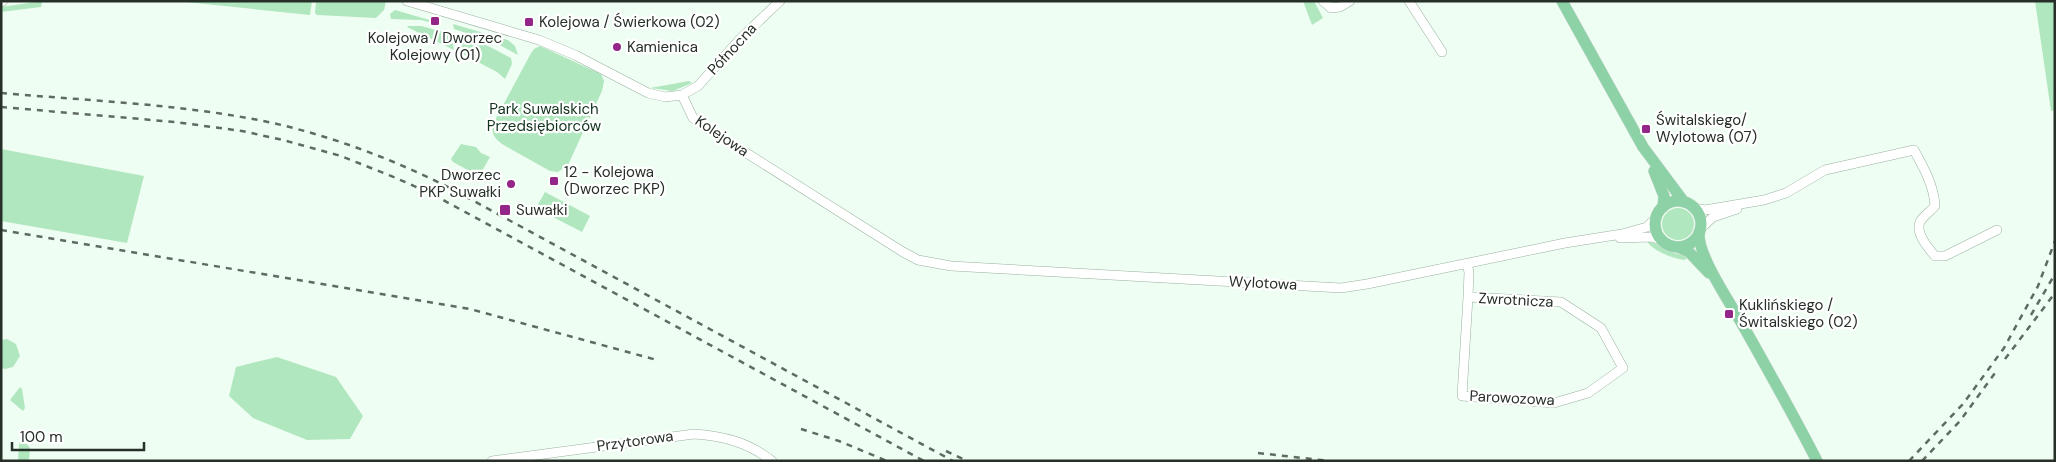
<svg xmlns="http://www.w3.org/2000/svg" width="2056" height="462" font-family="'DM Sans',sans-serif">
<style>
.green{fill:#b1e7bf}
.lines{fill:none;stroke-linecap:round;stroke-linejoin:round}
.minor-casing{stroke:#99b19e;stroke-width:10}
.major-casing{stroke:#dcdedd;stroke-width:12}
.minor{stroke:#fff;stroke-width:9}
.major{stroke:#8cd2a6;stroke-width:11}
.rail{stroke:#5f6a62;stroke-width:2.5;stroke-dasharray:6 6;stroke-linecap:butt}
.poi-dot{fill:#932688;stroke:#fff;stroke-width:2}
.labels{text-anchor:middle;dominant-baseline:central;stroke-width:4.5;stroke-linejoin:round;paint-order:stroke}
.poi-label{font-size:15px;fill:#262f28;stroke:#fff;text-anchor:start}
.street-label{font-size:15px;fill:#262f28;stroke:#fff}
.park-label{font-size:15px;fill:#10311b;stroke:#fff}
</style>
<rect width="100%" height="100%" fill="#effef3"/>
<g class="green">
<path d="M 42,1 L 41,7 L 1,12 L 1,7 Z"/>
<path d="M 176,1 L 312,1 L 310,15 Z"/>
<path d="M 316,1 L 386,1 L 384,10 L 376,18 L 317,15 L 315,13 Z"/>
<path d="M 1303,1 L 1314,1 L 1323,18 L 1312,25 Z"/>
<path d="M 2035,1 L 2055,1 L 2055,110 L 2051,111 Z"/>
<path d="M 395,10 L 433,21 L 433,23 L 421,20 L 391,19 L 390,14 Z"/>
<path d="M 453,24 L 508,40 L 515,46 L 518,55 L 494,42 L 454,29 Z"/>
<path d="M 408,26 L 421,26 L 451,34 L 454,50 L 407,27 Z"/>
<path d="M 456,36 L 488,46 L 511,58 L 512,64 L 505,79 L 497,72 L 459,52 Z"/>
<path d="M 540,46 L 601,74 L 604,81 L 602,91 L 568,165 L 558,172 L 550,171 L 502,144 C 494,138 490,132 494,122 L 530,55 L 534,49 Z"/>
<path d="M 689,81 L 692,83 L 673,91 L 650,88 Z"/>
<path d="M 461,144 L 476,147 L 481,153 L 490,157 L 479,176 L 453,162 L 451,159 Z"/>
<path d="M 1,149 L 144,176 L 127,243 L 1,221 Z"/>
<path d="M 545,192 L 590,216 L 582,232 L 553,217 L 555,213 L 541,205 L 538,209 L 536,208 Z"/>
<circle cx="1678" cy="224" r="16"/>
<path d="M 1647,241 L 1654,243 L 1675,253 L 1688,257 L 1685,260 C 1674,259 1652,251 1647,241 Z"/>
<path d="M 7,339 L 16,344 L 20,356 L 13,367 L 5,369 L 1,368 L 1,340 Z"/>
<path d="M 277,357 L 336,377 L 363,416 L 350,439 L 307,440 L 253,418 L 229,396 L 236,367 Z"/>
<path d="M 20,387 L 22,389 L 25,408 L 23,411 L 10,400 Z"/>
<path d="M 24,441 L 30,448 L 29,461 L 18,461 L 19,443 Z"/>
</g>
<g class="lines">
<g class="minor-casing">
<g id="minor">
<path d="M 407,1 L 539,40 L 575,55 L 648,93 L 665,97 L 682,95 L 698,86 L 740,39 L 780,1"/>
<path d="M 1323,1 L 1331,8 L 1340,7 L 1350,1"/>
<path d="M 1409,1 L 1442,52"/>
<path d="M 1,2 L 3,1"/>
<path d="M 682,95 L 693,118 L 707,128 L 903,252 L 918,260 L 951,266 L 1341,288 L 1367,284 L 1565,243 L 1622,234 L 1647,227 L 1656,218"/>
<path d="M 1693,208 L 1705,210 L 1764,200 L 1786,193 L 1825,170 L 1914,150 C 1924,168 1934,186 1935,206 C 1931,211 1923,216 1920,222 C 1915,233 1928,248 1935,256 L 1945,256 L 1997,230"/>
<path d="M 1700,229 L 1713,217 L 1737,209"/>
<path d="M 1620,238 L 1652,237 L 1661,240"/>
<path d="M 1467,264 L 1469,272 L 1468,297 L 1462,396 L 1554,403 L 1588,393 L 1623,368 L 1601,328 L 1561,302 L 1468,297"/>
<path d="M 492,461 L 694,434 C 723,436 748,442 772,461"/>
</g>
</g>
<g class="major-casing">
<g id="major">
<path d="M 1562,1 L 1643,147 L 1684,202"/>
<path d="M 1654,171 L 1664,196 L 1663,207"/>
<circle cx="1678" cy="224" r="23"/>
<path d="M 1699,233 C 1698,256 1729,301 1741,322 C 1767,368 1793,414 1817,461"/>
<path d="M 1678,247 L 1689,252 L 1709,273"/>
</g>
</g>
<use href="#minor" class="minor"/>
<use href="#major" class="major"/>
<g class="rail">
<path d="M 1,93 C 92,101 184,104 273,123 C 334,137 392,159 448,187 L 953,461"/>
<path d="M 1,107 L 175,122 L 242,131 L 283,140 L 341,156 L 396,178 L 432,194 L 924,461"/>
<path d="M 1,230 L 470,309 L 657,360"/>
<path d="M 2031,315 L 2055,274"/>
<path d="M 2005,359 L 2055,293"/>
<path d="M 801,429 L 839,441 L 887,461"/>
<path d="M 946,451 L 967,461"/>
<path d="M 1258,453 L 1330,461"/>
<path d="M 1909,461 L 1963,404 L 2004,348 L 2038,286 L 2055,241"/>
<path d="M 1922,461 L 1960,421 L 1995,373"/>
</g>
</g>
<g class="poi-dot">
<rect x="430" y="16" width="10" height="10" rx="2.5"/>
<rect x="524" y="17" width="10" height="10" rx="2.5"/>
<circle cx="617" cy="47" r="5"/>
<rect x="1641" y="124" width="10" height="10" rx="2.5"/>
<rect x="549" y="176" width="10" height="10" rx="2.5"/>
<circle cx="511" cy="184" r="5"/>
<rect x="499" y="204" width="12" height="12" rx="2.5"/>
<rect x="1724" y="309" width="10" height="10" rx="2.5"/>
</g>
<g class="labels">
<g class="poi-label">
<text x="539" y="22">Kolejowa / Świerkowa (02)</text>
<text x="435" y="38" text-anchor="middle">Kolejowa / Dworzec<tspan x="435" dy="17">Kolejowy (01)</tspan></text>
<text x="627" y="47">Kamienica</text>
<text x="1656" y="120">Świtalskiego/<tspan x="1656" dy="17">Wylotowa (07)</tspan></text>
<text x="564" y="172">12 - Kolejowa<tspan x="564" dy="17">(Dworzec PKP)</tspan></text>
<text x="501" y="175" text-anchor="end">Dworzec<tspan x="501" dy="17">PKP Suwałki</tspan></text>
<text x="516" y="210">Suwałki</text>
<text x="1739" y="305">Kuklińskiego /<tspan x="1739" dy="17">Świtalskiego (02)</tspan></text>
</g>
<g class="street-label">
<text transform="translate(732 49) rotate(-47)">Północna</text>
<text transform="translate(722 136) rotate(34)">Kolejowa</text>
<text transform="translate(1263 283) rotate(3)">Wylotowa</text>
<text transform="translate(1516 300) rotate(3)">Zwrotnicza</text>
<text transform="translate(1512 398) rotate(3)">Parowozowa</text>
<text transform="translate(635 441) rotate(-8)">Przytorowa</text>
</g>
<g class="park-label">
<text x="544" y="109">Park Suwalskich<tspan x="544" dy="17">Przedsiębiorców</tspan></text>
</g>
</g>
<rect width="2056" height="462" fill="none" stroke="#262f28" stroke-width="5"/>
<path d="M12 442v8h132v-8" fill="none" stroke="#262f28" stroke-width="2.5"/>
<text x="20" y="442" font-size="15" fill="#262f28" stroke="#ffffff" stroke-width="4" paint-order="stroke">100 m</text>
</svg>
